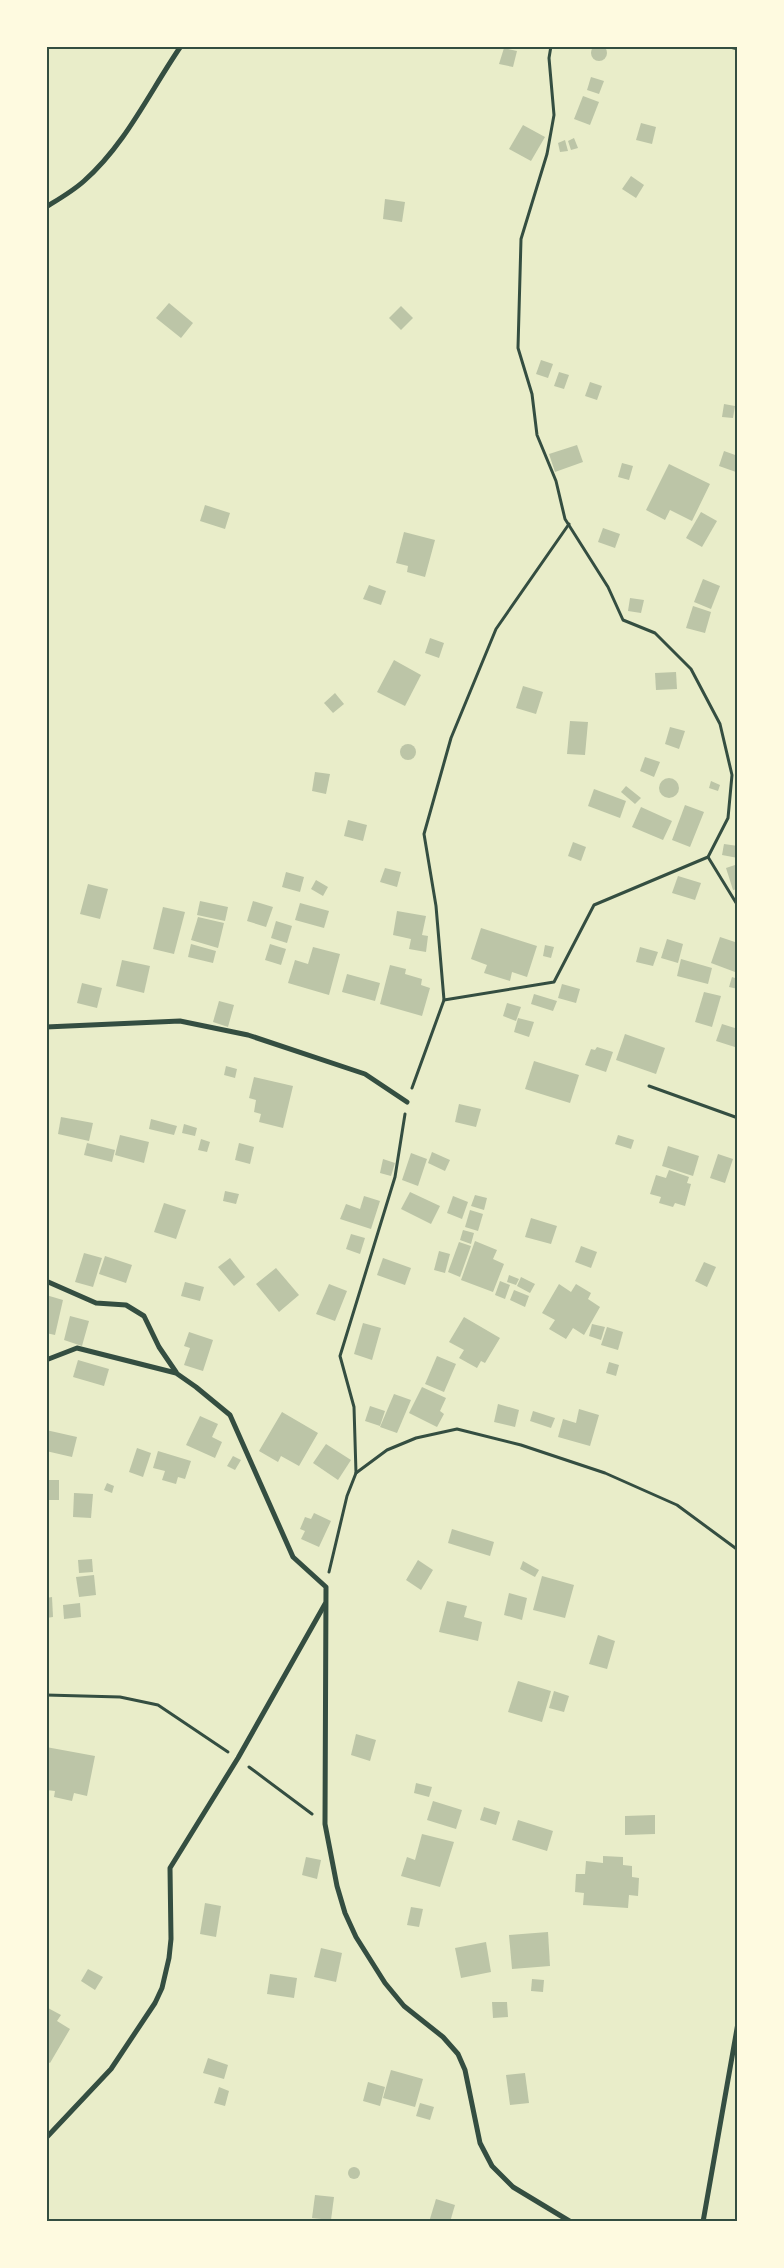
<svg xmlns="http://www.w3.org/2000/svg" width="784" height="2268" font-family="Arial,sans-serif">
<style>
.building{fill:#bcc5a7}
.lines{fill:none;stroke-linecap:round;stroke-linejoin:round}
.path{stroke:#344e41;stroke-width:3}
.minor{stroke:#344e41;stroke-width:5}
.neatline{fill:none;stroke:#344e41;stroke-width:2}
</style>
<rect width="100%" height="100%" fill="#e9edc9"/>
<g class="building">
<circle cx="599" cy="53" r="8"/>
<path d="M 504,48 L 517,51 L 513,67 L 499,64 Z"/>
<path d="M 591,77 L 604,81 L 599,94 L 587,90 Z"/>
<path d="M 583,96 L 599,102 L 590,125 L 574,119 Z"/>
<path d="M 641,123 L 656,127 L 652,144 L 636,140 Z"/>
<path d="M 523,125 L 545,137 L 531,161 L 509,149 Z"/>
<path d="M 574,138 L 578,148 L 571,150 L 568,141 Z"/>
<path d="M 565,140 L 568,151 L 560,152 L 558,143 Z"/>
<path d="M 631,176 L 644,185 L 636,198 L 622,189 Z"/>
<path d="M 385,199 L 405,202 L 402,222 L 383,219 Z"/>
<path d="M 169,303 L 193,323 L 181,338 L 156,318 Z"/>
<path d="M 401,306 L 413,318 L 401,330 L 389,318 Z"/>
<path d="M 541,360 L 553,364 L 548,378 L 536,374 Z"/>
<path d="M 559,372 L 569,375 L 564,389 L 554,386 Z"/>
<path d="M 590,382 L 602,386 L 597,400 L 585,396 Z"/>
<path d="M 724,404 L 735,406 L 733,418 L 722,417 Z"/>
<path d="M 577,445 L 583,462 L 555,472 L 549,454 Z"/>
<path d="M 724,451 L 738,456 L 736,472 L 719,466 Z"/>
<path d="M 622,463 L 633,466 L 629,480 L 618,477 Z"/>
<path d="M 669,464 L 710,484 L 692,521 L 670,510 L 665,520 L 646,510 Z"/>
<path d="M 205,505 L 230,513 L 225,529 L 200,521 Z"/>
<path d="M 701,512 L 717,521 L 702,547 L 686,538 Z"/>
<path d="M 603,528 L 620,534 L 615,548 L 598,542 Z"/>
<path d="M 404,532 L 435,540 L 425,577 L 407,572 L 408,566 L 396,563 Z"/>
<path d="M 703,579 L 720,586 L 711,609 L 694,602 Z"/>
<path d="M 369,585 L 386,591 L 381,605 L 363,599 Z"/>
<path d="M 630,598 L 644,600 L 641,613 L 628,611 Z"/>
<path d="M 693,606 L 711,612 L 705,633 L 686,628 Z"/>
<path d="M 430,638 L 444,643 L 439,658 L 425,653 Z"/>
<path d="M 394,660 L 421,675 L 405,706 L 377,692 Z"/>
<path d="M 676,672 L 677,689 L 656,690 L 655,673 Z"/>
<path d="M 523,686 L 543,692 L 536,714 L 516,708 Z"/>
<path d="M 335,693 L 344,704 L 333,713 L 324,703 Z"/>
<path d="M 570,721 L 588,722 L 585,755 L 567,754 Z"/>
<path d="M 670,727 L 685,731 L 679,749 L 665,744 Z"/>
<circle cx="408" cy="752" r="8"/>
<path d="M 645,757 L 660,762 L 654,777 L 640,771 Z"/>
<path d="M 315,772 L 330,774 L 326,794 L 312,791 Z"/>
<circle cx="669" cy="788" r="10"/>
<path d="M 711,781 L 720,785 L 718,791 L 709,788 Z"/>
<path d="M 626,786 L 641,798 L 635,804 L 621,792 Z"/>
<path d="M 594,789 L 626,801 L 620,818 L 588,806 Z"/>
<path d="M 685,805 L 704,812 L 690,847 L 672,840 Z"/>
<path d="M 641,807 L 672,821 L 663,840 L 632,827 Z"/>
<path d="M 348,820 L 367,825 L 363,841 L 344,836 Z"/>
<path d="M 573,842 L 586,847 L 581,861 L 568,856 Z"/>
<path d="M 724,844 L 738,846 L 738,858 L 722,855 Z"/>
<path d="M 738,864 L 738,889 L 733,890 L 726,868 Z"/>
<path d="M 385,868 L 401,872 L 397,887 L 380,882 Z"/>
<path d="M 286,872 L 304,877 L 300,892 L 282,887 Z"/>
<path d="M 678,876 L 701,883 L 695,900 L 672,893 Z"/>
<path d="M 316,880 L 328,887 L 323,896 L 311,889 Z"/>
<path d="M 88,884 L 108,889 L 100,919 L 80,914 Z"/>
<path d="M 200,901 L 228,907 L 225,921 L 197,915 Z"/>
<path d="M 253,901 L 273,907 L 266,927 L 247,921 Z"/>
<path d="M 300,903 L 329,911 L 324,928 L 295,920 Z"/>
<path d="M 163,907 L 185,912 L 174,954 L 153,949 Z"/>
<path d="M 397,911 L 426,916 L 422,935 L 428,936 L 426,952 L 409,949 L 411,939 L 393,935 Z"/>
<path d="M 198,917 L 224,923 L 218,948 L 191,940 Z"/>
<path d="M 276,921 L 292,926 L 287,943 L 271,938 Z"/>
<path d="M 481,928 L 537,946 L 527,977 L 512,972 L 510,981 L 484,973 L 487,965 L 471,959 Z"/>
<path d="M 720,937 L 738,943 L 738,964 L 735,972 L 711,963 Z"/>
<path d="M 667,939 L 683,944 L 678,963 L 661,958 Z"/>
<path d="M 191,944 L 216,951 L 213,963 L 188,957 Z"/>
<path d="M 270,944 L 286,949 L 281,965 L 265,960 Z"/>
<path d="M 545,945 L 554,947 L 551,958 L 543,956 Z"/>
<path d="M 313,947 L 340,954 L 329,995 L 288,983 L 295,960 L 308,964 Z"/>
<path d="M 640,947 L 658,952 L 653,966 L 636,962 Z"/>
<path d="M 681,959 L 712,968 L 708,984 L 677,976 Z"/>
<path d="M 122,960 L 150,966 L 144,993 L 116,986 Z"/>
<path d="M 390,965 L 406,969 L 405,974 L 422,979 L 421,985 L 430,988 L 422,1016 L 380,1004 Z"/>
<path d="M 347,974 L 380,983 L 375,1001 L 342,992 Z"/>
<path d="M 732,977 L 738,979 L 738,989 L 729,987 Z"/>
<path d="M 82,983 L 102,988 L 97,1008 L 77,1003 Z"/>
<path d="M 562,984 L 580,989 L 576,1003 L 558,998 Z"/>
<path d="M 704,992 L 721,996 L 712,1027 L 695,1022 Z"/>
<path d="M 534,994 L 557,1001 L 553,1011 L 531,1004 Z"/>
<path d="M 219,1001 L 234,1005 L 228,1027 L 213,1022 Z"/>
<path d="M 507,1003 L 521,1007 L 516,1021 L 503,1016 Z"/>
<path d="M 518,1018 L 534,1022 L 529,1037 L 514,1032 Z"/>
<path d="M 722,1024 L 738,1029 L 738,1048 L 716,1041 Z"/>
<path d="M 625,1034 L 665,1048 L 656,1074 L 616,1060 Z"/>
<path d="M 597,1047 L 613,1052 L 606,1072 L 585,1065 L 591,1049 L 595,1050 Z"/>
<path d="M 534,1061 L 579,1075 L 570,1103 L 525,1089 Z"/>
<path d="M 226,1066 L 237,1069 L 235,1078 L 224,1075 Z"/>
<path d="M 254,1077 L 293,1086 L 283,1128 L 259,1122 L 261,1114 L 254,1112 L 256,1100 L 249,1098 Z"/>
<path d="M 459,1104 L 481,1109 L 476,1127 L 455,1122 Z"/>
<path d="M 61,1117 L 93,1123 L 89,1141 L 58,1134 Z"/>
<path d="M 151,1119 L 177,1126 L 174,1135 L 149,1129 Z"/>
<path d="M 184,1124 L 197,1128 L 195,1136 L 182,1133 Z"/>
<path d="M 120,1135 L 149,1142 L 144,1163 L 115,1155 Z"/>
<path d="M 618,1135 L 634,1140 L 631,1149 L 615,1144 Z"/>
<path d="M 201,1139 L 210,1142 L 207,1152 L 198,1150 Z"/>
<path d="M 87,1143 L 115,1150 L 112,1162 L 84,1155 Z"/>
<path d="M 239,1143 L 254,1147 L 250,1164 L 235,1160 Z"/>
<path d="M 668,1146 L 699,1156 L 693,1176 L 662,1166 Z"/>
<path d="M 432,1152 L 450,1160 L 445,1171 L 428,1163 Z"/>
<path d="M 411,1153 L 427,1159 L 418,1186 L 402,1180 Z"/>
<path d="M 718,1154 L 733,1159 L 725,1183 L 710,1178 Z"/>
<path d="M 383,1159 L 395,1163 L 391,1176 L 380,1173 Z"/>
<path d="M 669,1170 L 689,1177 L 687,1183 L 691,1184 L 685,1206 L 675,1203 L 673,1207 L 659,1203 L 661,1197 L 650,1194 L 656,1175 L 666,1178 Z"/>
<path d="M 225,1191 L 239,1194 L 236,1204 L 223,1201 Z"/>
<path d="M 410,1192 L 440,1206 L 431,1224 L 401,1209 Z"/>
<path d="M 475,1195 L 487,1198 L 484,1210 L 471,1206 Z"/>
<path d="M 364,1196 L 380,1201 L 371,1229 L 340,1219 L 346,1204 L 360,1209 Z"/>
<path d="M 453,1196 L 468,1202 L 462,1219 L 447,1213 Z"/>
<path d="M 164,1203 L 186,1210 L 176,1239 L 154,1232 Z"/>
<path d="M 470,1210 L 483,1214 L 478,1231 L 465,1227 Z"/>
<path d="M 531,1218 L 557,1226 L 551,1244 L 525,1237 Z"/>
<path d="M 463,1230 L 474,1233 L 471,1244 L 460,1240 Z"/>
<path d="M 351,1234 L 365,1238 L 360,1254 L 346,1249 Z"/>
<path d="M 475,1241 L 497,1250 L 493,1259 L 504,1264 L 493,1292 L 461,1280 Z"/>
<path d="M 459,1242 L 471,1246 L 460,1277 L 448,1272 Z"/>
<path d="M 581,1246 L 597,1252 L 591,1268 L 575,1262 Z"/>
<path d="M 439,1251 L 450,1254 L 445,1273 L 434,1270 Z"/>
<path d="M 84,1253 L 102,1258 L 93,1287 L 75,1282 Z"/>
<path d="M 105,1256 L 132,1265 L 126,1283 L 99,1274 Z"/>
<path d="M 230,1258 L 245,1277 L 234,1286 L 218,1267 Z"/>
<path d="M 383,1258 L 411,1268 L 405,1285 L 377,1275 Z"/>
<path d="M 704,1262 L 716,1267 L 707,1287 L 695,1281 Z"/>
<path d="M 276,1268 L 299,1295 L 279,1312 L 256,1284 Z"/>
<path d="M 509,1275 L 519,1279 L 516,1285 L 507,1282 Z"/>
<path d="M 521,1277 L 535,1284 L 530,1293 L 517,1286 Z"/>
<path d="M 500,1281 L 510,1285 L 505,1299 L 495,1295 Z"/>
<path d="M 185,1282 L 204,1287 L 200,1301 L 181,1296 Z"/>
<path d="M 329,1284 L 347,1291 L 335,1321 L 316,1314 Z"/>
<path d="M 559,1284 L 571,1292 L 576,1284 L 591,1293 L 588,1299 L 600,1307 L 584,1335 L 573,1328 L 566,1339 L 549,1329 L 555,1320 L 542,1313 Z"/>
<path d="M 514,1290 L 529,1296 L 525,1307 L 510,1300 Z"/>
<path d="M 46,1295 L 63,1300 L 55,1335 L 46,1333 Z"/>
<path d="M 70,1316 L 89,1321 L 82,1346 L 64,1340 Z"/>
<path d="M 464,1317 L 500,1338 L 485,1363 L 481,1361 L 477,1368 L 459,1358 L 464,1350 L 449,1342 Z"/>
<path d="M 363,1323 L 381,1328 L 372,1360 L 354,1354 Z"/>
<path d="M 592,1324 L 605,1327 L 601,1340 L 589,1336 Z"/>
<path d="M 607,1327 L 623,1332 L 618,1350 L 601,1345 Z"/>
<path d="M 189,1332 L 213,1340 L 203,1371 L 184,1365 L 190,1348 L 184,1346 Z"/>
<path d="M 437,1356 L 456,1364 L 444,1392 L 425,1384 Z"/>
<path d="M 78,1360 L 109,1369 L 104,1386 L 73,1377 Z"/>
<path d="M 609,1362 L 619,1365 L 616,1376 L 606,1373 Z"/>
<path d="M 422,1387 L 446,1398 L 440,1411 L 444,1414 L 437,1427 L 409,1413 Z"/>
<path d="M 394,1394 L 411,1400 L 397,1433 L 380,1427 Z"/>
<path d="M 498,1404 L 519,1410 L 515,1427 L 494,1422 Z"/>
<path d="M 370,1406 L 385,1411 L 380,1426 L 365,1421 Z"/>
<path d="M 579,1409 L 599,1415 L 590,1446 L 558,1437 L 563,1419 L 576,1423 Z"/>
<path d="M 533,1411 L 555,1418 L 551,1428 L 530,1421 Z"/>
<path d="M 282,1412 L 318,1433 L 299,1466 L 281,1456 L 278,1462 L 259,1451 Z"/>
<path d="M 200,1416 L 218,1424 L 212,1437 L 222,1442 L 215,1458 L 186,1445 Z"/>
<path d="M 46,1430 L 77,1437 L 72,1457 L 46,1451 Z"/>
<path d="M 326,1444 L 351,1460 L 338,1480 L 313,1463 Z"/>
<path d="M 137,1448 L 151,1453 L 143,1477 L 129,1472 Z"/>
<path d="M 158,1451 L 191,1461 L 185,1479 L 178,1477 L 176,1484 L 162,1480 L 165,1471 L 153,1468 Z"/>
<path d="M 233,1456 L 241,1460 L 235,1470 L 227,1466 Z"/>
<rect x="46" y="1480" width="13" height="20"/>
<path d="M 107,1483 L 114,1486 L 112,1493 L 104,1490 Z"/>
<path d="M 74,1493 L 93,1494 L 91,1518 L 73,1517 Z"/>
<path d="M 314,1513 L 331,1521 L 319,1547 L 301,1539 L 305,1531 L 300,1529 L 305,1517 L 311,1519 Z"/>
<path d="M 452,1529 L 494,1542 L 490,1556 L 448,1543 Z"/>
<path d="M 92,1559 L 93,1572 L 79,1573 L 78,1560 Z"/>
<path d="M 418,1560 L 433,1570 L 421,1590 L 406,1580 Z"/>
<path d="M 523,1561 L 539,1570 L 535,1577 L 520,1569 Z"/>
<path d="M 94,1575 L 96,1595 L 79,1597 L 76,1577 Z"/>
<path d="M 542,1576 L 574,1585 L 565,1618 L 533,1610 Z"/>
<path d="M 509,1593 L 527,1598 L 522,1620 L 504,1615 Z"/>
<path d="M 52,1597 L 53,1617 L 46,1618 L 46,1598 Z"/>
<path d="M 447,1601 L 467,1606 L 464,1617 L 482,1622 L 478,1641 L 439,1632 Z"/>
<path d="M 80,1603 L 81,1617 L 64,1619 L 63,1605 Z"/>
<path d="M 598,1635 L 615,1641 L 607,1669 L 589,1664 Z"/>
<path d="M 518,1681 L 551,1691 L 542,1722 L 508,1712 Z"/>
<path d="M 554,1691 L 569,1696 L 564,1712 L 549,1708 Z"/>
<path d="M 356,1734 L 376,1740 L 370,1761 L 351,1755 Z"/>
<path d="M 46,1747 L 95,1756 L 87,1796 L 74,1793 L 72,1801 L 54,1797 L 55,1791 L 46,1790 Z"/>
<path d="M 416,1783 L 432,1787 L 429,1797 L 414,1793 Z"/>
<path d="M 433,1801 L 462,1810 L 456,1829 L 427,1820 Z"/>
<path d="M 484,1807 L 500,1812 L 496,1825 L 480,1820 Z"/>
<path d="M 655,1815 L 655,1834 L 625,1835 L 625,1816 Z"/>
<path d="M 518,1820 L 553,1831 L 547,1851 L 512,1840 Z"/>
<path d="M 422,1834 L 454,1842 L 440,1887 L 401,1876 L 407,1857 L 415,1860 Z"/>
<path d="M 603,1856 L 623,1857 L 623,1865 L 632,1866 L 632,1877 L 639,1878 L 638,1896 L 629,1895 L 628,1908 L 583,1905 L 584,1893 L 575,1892 L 576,1874 L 585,1874 L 586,1861 L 603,1863 Z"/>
<path d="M 306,1857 L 321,1860 L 317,1879 L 302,1875 Z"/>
<path d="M 205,1903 L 221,1906 L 216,1937 L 200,1934 Z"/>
<path d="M 411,1907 L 423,1909 L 419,1927 L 407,1925 Z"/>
<path d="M 548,1932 L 550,1966 L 512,1969 L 509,1935 Z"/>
<path d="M 486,1942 L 491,1972 L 461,1978 L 455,1948 Z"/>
<path d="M 321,1948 L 342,1953 L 336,1982 L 314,1977 Z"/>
<path d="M 88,1969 L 103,1977 L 95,1990 L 81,1981 Z"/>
<path d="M 270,1974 L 297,1978 L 294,1998 L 267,1994 Z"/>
<path d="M 532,1979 L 544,1980 L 543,1992 L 531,1991 Z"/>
<path d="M 492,2002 L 507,2002 L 508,2017 L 493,2018 Z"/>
<path d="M 48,2008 L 61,2015 L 57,2021 L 70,2029 L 50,2063 L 46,2061 L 46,2011 Z"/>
<path d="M 208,2058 L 228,2065 L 224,2079 L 203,2073 Z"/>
<path d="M 391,2070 L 423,2079 L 415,2107 L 383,2098 Z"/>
<path d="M 525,2073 L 529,2103 L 510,2105 L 506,2075 Z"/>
<path d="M 368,2082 L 385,2087 L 380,2106 L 363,2101 Z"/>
<path d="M 219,2087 L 229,2091 L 225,2106 L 214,2103 Z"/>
<path d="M 420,2103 L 434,2107 L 430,2120 L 416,2116 Z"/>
<circle cx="354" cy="2173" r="6"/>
<path d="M 315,2195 L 334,2197 L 331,2220 L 312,2218 Z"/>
<path d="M 436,2199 L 455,2205 L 450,2222 L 429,2222 Z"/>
</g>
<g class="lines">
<g class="path">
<path d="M 726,46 L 738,49"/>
<path d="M 708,857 L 738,906"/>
<path d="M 444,1000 L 554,982 L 594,905 L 708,857 L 728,818 L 732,775 L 720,724 L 691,669 L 655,633 L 623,620 L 608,587 L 565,519 L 556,481 L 537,435 L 532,394 L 518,348 L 521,239 L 547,154 L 554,115 L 549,58 L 551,46"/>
<path d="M 649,1086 L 738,1118"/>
<path d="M 412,1088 L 444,1000 L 436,906 L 424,834 L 451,738 L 496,629 L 569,524"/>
<path d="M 356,1473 L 387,1450 L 416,1438 L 457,1429 L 521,1445 L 605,1473 L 677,1505 L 738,1550"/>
<path d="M 329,1572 L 347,1496 L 356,1473 L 354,1407 L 340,1356 L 395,1177 L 405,1114"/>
<path d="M 46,1695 L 120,1697 L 158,1705 L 228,1752"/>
<path d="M 249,1767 L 312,1814"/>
</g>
<g class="minor">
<path d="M 46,207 C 59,199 73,191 84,181 C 126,144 150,91 181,46"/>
<path d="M 46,1027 L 180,1021 L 248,1035 L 365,1074 L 407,1102"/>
<path d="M 46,1281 L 96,1303 L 126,1305 L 144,1316 L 159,1347 L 176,1372"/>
<path d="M 46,1360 L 77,1348 L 176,1373 L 196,1387 L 230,1415 L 293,1557 L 326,1587 L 325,1824 L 337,1886 L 345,1913 L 356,1937 L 385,1983 L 404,2006 L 443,2037 L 458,2054 L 465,2070 L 480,2143 L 492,2166 L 513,2187 L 571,2222"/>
<path d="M 46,2138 L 111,2069 L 155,2003 L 162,1988 L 169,1958 L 171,1939 L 170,1868 L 238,1758 L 325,1604"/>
<path d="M 703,2222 L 738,2023"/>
</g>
</g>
<rect width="784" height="2268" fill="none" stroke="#fefae0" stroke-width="95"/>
<rect x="48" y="48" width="688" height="2172" class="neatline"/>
</svg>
